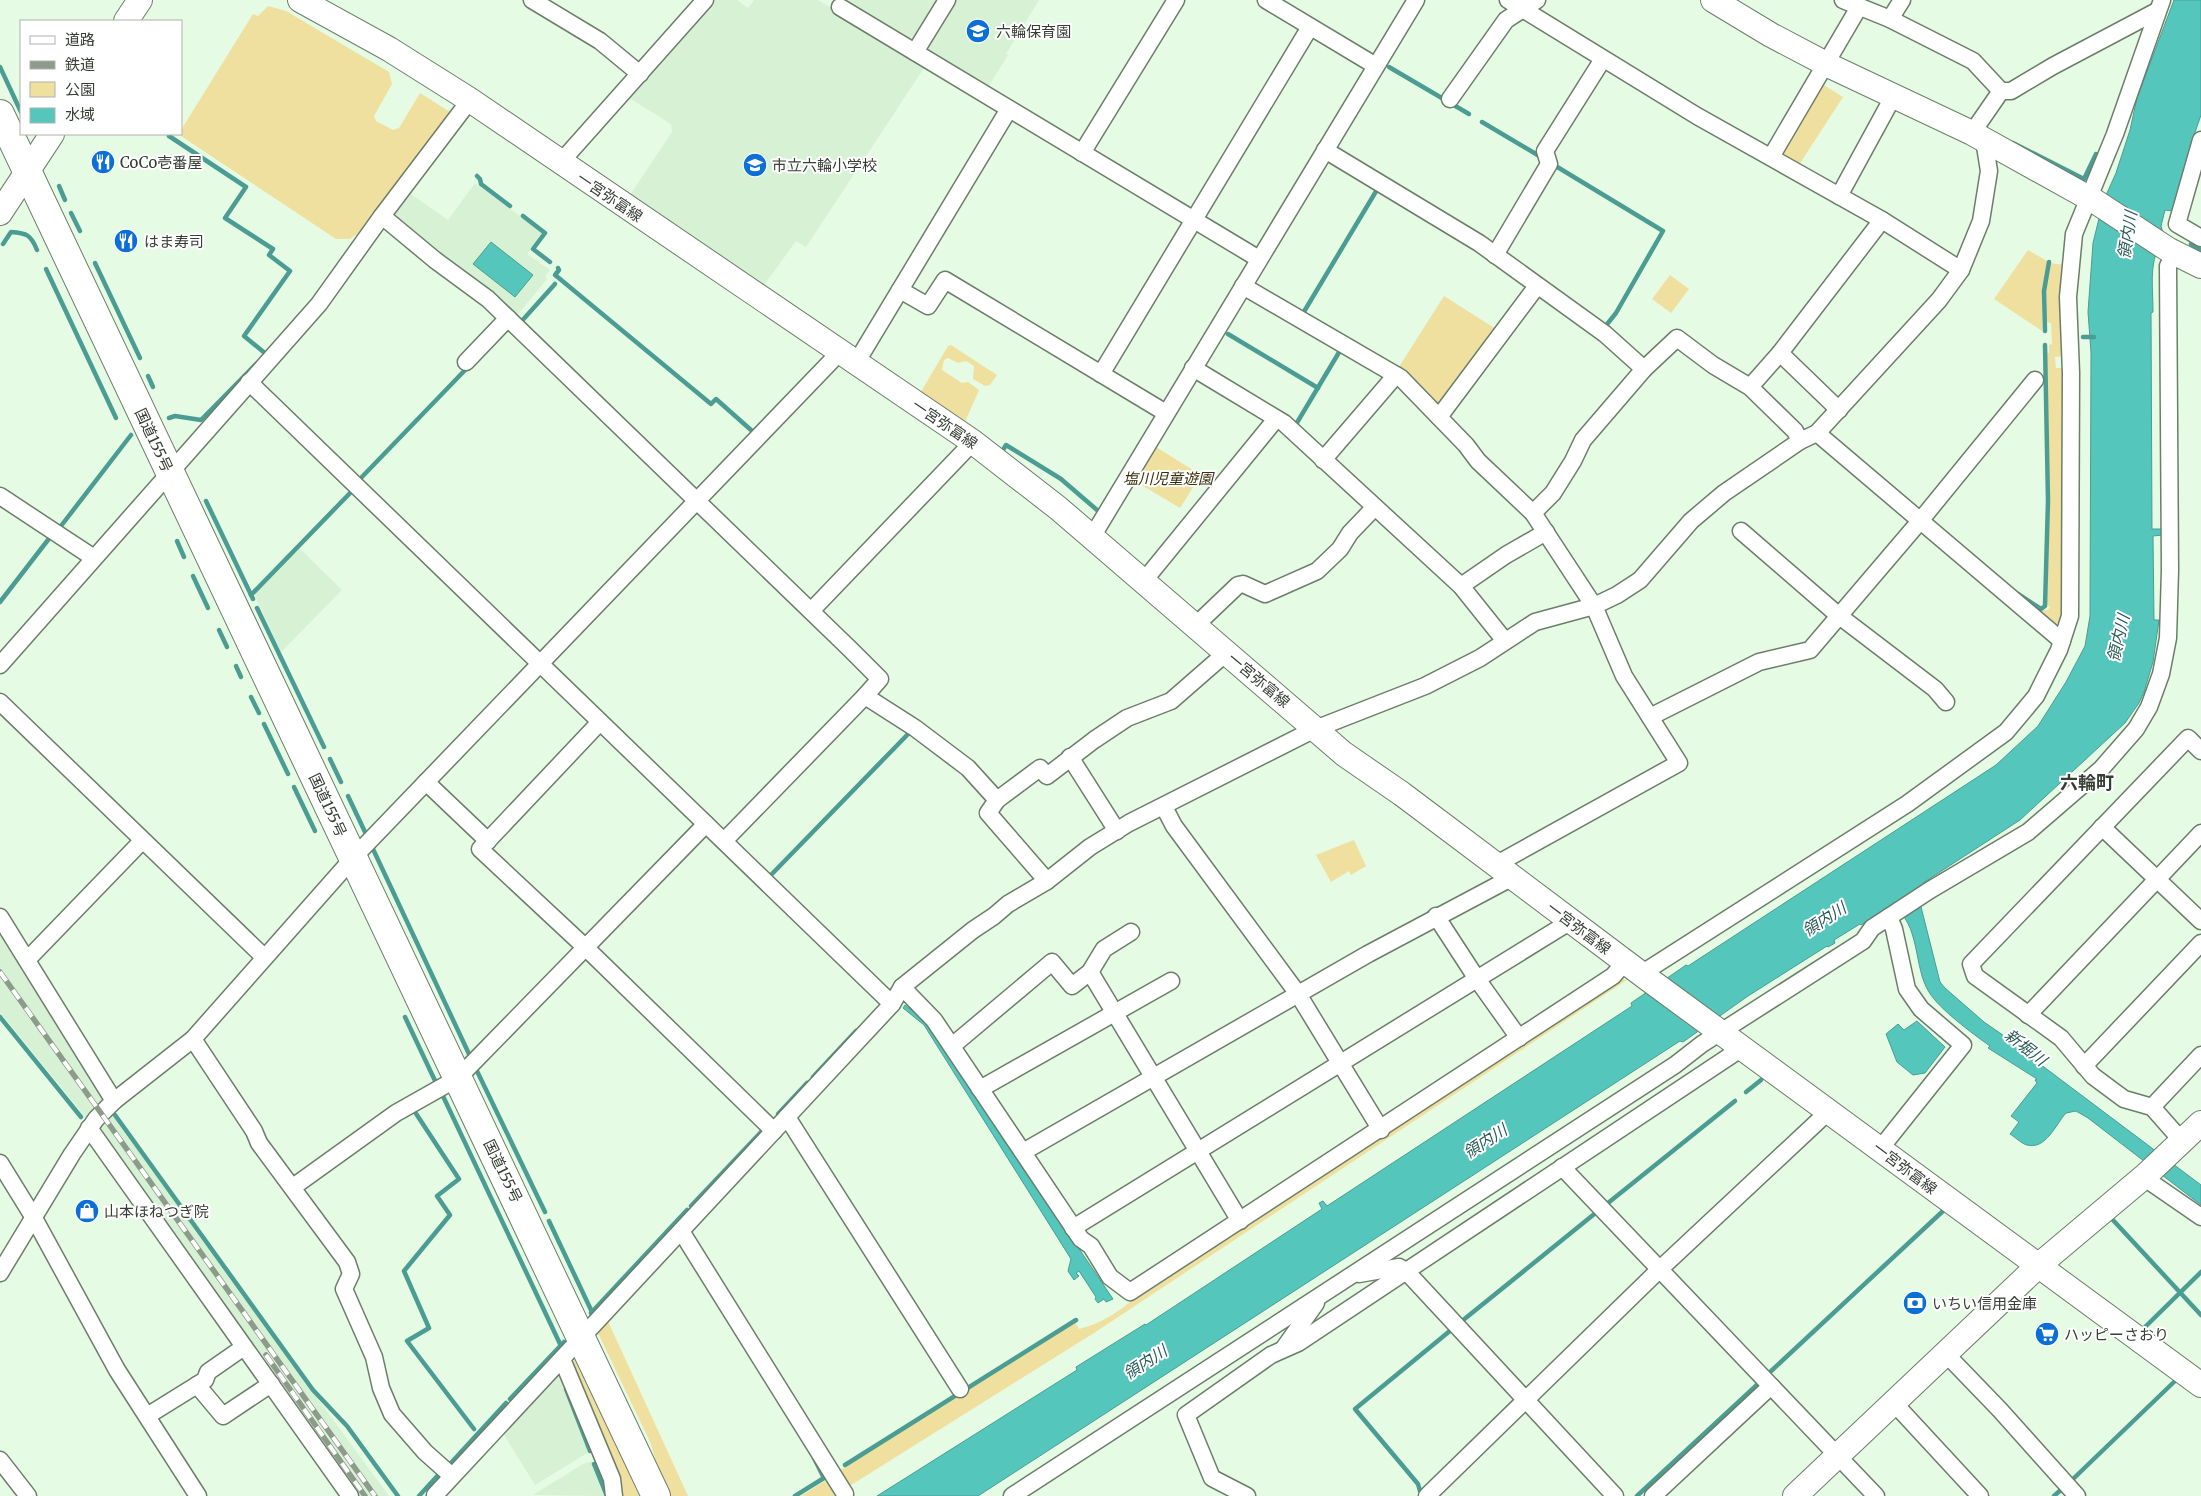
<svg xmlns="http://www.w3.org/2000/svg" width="2201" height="1496" font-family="Merriweather,'Noto Sans JP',serif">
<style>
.built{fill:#d6f1d3}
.green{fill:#efe0a0}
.water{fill:#54c6bc;stroke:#4b9d94}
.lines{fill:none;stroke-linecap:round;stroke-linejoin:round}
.stream{stroke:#4b9d94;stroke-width:4.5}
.street-casing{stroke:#6b7e69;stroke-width:19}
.secondary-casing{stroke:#6b7e69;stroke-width:26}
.highway-casing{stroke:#6b7e69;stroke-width:30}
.street{stroke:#fff;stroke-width:16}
.secondary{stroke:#fff;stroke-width:24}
.highway{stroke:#fff;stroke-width:28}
.rail-casing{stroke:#8d9b8b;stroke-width:5.5}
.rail{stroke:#fff;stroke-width:4;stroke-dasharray:11;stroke-linecap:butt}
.labels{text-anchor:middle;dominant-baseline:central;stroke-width:4;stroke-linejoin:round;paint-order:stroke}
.poi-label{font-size:15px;fill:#363e35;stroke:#fff;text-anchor:start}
.street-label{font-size:15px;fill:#363e35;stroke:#fff}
.park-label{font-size:15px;font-style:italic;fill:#38300c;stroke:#fff}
.water-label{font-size:16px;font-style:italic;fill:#2a5a56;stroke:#fff}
.quarter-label{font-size:18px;font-weight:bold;fill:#363e35;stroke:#fff}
</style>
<rect width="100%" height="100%" fill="#e6fbe3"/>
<g class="built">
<path d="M 715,0 L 737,0 L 748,8 L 754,0 L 818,0 L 926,65 L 806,247 L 796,241 L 762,288 L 628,198 L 672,132 L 671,124 L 629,98 Z"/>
<path d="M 838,0 L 942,0 L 916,44 Z"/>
<path d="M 954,0 L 1039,0 L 1006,54 L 1008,55 L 987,89 L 925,49 Z"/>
<path d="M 475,183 L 543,233 L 527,254 L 550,270 L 545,276 L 547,279 L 515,318 L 395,220 L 393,214 L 408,192 L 448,220 Z"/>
<path d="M 299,548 L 342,590 L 281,652 L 254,594 Z"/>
<path d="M 0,929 L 103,1099 L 102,1106 L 87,1119 L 0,1012 Z"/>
<path d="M 111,1113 L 312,1391 L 389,1496 L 358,1496 L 96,1128 Z"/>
<path d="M 559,1376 L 589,1452 L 535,1485 L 503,1433 L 554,1378 Z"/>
<path d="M 592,1461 L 605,1496 L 533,1495 L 583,1464 Z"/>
</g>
<g class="green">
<path d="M 268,6 L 286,11 L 389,72 L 392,84 L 374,116 L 376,121 L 393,130 L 399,128 L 420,93 L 450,112 L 364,229 L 350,239 L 336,239 L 181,136 L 181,130 L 253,14 L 258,16 Z"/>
<path d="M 1819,82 L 1843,97 L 1797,168 L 1779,157 Z"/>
<path d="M 2028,250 L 2047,261 L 2042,291 L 2042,331 L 1994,299 Z"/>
<path d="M 2050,263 L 2066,265 L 2066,348 L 2062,356 L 2055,357 L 2056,368 L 2063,368 L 2065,614 L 2060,623 L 2052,624 L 1996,581 L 2040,610 L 2048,610 L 2050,607 L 2047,605 L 2050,497 L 2047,353 L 2049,353 L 2049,345 L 2052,344 L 2051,323 L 2046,322 L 2046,290 Z"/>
<path d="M 1670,275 L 1689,289 L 1671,313 L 1652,299 Z"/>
<path d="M 1444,296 L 1499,331 L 1437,408 L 1397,370 Z"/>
<path d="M 951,345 L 997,375 L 990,385 L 985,386 L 973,379 L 974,366 L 966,361 L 958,363 L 948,358 L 944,360 L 942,370 L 962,383 L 968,382 L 979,390 L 965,422 L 960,424 L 921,394 L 922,390 L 948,346 Z"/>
<path d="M 1156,447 L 1201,475 L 1180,508 L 1135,481 Z"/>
<path d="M 1354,840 L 1366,866 L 1351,875 L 1349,871 L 1331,882 L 1316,855 Z"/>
<path d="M 1619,978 L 1627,980 L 1094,1333 L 848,1487 L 836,1473 L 1075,1322 L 1079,1329 C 1104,1323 1125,1308 1143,1290 Z"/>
<path d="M 606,1317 L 688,1496 L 667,1496 L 661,1481 L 651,1444 L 597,1331 Z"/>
<path d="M 576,1356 L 639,1496 L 618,1496 L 619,1479 L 582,1385 L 571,1368 Z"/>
<path d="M 831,1477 L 838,1489 L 835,1496 L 801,1496 Z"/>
</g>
<g class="water">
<path d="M 2174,0 L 2201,0 L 2201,115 L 2191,144 L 2173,211 L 2165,210 L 2161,226 L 2164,236 C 2148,263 2153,282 2153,312 L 2151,313 L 2152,529 L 2163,529 L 2163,535 L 2153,536 L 2154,620 L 2159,620 L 2153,662 L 2144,692 L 2139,703 L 2125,723 L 2020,820 L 1923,883 L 1928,891 L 1920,903 L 1940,982 L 1945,988 L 1984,1022 L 2033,1056 L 2032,1058 L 2201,1185 L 2201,1205 L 2088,1118 L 2076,1111 L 2066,1113 C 2056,1124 2046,1150 2027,1145 C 2022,1144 2015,1137 2010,1134 L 2019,1122 L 2011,1116 L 2037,1083 L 2035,1080 L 2037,1079 L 1988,1048 L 1990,1046 C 1973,1034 1939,1009 1929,992 C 1913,967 1921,923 1892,906 L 1861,925 L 1860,924 L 1834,940 L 1835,943 L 1828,947 L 1827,946 L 1748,996 L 1683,1042 L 1680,1041 L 978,1496 L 877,1496 L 1077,1370 L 1076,1367 L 1145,1324 L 1146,1325 L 1322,1209 L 1319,1203 L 1323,1201 L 1327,1206 L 1632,1006 L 1631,1003 L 1686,965 L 1688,966 L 1996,765 L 2038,726 L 2066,682 L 2085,646 L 2090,616 L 2091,352 L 2088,312 L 2093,243 L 2103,202 L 2116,173 L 2130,130 L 2137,98 Z"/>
<path d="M 491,242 L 533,275 L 515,297 L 473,264 Z"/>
<path d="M 905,1005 L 926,1022 L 1113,1299 L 1106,1302 L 1104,1299 L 1098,1303 L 1095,1299 L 1096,1297 L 1079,1271 L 1076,1273 L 1079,1276 L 1074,1280 L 1068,1271 L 1071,1259 L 924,1025 L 903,1008 Z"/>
<path d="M 1917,1021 L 1945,1047 L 1925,1073 L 1913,1075 L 1897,1062 L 1886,1034 L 1898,1024 L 1904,1030 Z"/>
</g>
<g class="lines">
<g class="stream">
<path d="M 0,67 L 21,112"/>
<path d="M 1389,67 L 1469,114"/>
<path d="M 1482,122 L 1541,157"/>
<path d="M 169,136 L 246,187 L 225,218 L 273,249 L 269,255 L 290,271 L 244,336 L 266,354"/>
<path d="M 2013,143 L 2084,179 L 2096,154"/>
<path d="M 1554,165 L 1663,231 L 1616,313 L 1604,328"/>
<path d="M 477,176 L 480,179 L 481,184 L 510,206"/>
<path d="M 59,186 L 65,200"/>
<path d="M 71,213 L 80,231"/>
<path d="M 523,216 L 545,233 L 533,249 L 550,262"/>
<path d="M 3,244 L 11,232 C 27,233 31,235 37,250"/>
<path d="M 2191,244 L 2201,250"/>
<path d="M 95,263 L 140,358"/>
<path d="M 558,268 L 559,270 L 555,275 L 560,279 L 711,404 L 716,399 L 751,430"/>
<path d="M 46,269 L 116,418"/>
<path d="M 1302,315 L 1378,188"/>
<path d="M 520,323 L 555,284"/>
<path d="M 2045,331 L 2044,291 L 2049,262"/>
<path d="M 1228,334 L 1318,388"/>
<path d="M 2083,337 L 2094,337"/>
<path d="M 148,376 L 153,387"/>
<path d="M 169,418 L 175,416 L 201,420 L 256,364"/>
<path d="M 1295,426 L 1341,349"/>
<path d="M 1001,453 L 1006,445 L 1061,479 L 1097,510"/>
<path d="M 359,480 L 468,367"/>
<path d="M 206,501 L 253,599"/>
<path d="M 61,526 L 131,435"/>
<path d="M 177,541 L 184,557"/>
<path d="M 193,576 L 208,608"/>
<path d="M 2018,594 L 2041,609 L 2045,606 L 2048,501 L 2045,345"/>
<path d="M 251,595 L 353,490"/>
<path d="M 0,602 L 51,536"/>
<path d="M 257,608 L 324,747"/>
<path d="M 219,630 L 227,647"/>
<path d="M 236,666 L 241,677"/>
<path d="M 251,697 L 259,713"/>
<path d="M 264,724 L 288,774"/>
<path d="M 330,759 L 341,782"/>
<path d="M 294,787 L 315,831"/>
<path d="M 348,796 L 365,832"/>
<path d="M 373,849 L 469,1054"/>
<path d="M 770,876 L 910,732"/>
<path d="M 0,1017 L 81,1117"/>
<path d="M 405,1017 L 437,1085"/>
<path d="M 477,1071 L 545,1212"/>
<path d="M 813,1077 L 856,1031"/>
<path d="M 1746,1092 L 1761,1080"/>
<path d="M 442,1094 L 561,1346"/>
<path d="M 413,1109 L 459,1179 L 437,1196 L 450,1215 L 404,1271 L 429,1328 L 407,1341 L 474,1429"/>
<path d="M 778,1114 L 807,1083"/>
<path d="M 115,1115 L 313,1390 L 347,1426 L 398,1496"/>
<path d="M 1608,1203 L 1735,1101"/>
<path d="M 691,1206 L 763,1130"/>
<path d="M 2112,1219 L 2201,1315"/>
<path d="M 549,1221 L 592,1312"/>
<path d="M 591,1313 L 687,1210"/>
<path d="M 1462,1321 L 1598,1211"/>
<path d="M 2142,1330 L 2201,1272"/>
<path d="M 1769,1373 L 1943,1211"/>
<path d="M 566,1389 L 590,1451"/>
<path d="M 510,1399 L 564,1342"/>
<path d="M 450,1464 L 506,1403"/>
<path d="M 594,1464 L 607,1496"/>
<path d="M 845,1465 L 1076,1320"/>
<path d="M 2073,1479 L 2175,1381"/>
<path d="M 1420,1491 L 1418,1484 L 1355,1409 L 1451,1330"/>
<path d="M 419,1496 L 441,1472"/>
<path d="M 795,1496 L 824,1478 L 814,1458"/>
<path d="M 1637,1496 L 1759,1383"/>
<path d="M 2054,1496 L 2063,1488"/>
</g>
<g class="street-casing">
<g id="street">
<path d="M 532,0 L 600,41 L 640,74"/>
<path d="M 1266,0 L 1376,66"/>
<path d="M 1508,0 L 1697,116 L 1882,220 L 1961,270"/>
<path d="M 1843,0 L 1890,19 L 1973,61 L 2001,91 L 2011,91 L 2053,66 L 2157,11"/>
<path d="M 840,7 L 1259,259"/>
<path d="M 1890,19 L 1902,0"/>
<path d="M 915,52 L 947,0"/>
<path d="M 1450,99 L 1506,20 L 1537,0"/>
<path d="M 1972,133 L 2001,91"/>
<path d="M 2201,140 L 2177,224 L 2201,238"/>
<path d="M 1325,150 L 1479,243 L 1605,334 L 1644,369 L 1583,440 L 1573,461 L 1553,493 L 1533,513"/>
<path d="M 1082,153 L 1176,0"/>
<path d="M 1771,157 L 1859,7"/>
<path d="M 560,163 L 705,0"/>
<path d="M 1839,196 L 1893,97"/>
<path d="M 382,216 L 435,260 L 488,299 L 850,649 L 880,679 L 865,696 L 915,728 L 968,768 L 997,800 L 988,813 L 1047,881"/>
<path d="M 1495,255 L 1549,164 L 1545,151 L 1603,59"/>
<path d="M 1243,286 L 1401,378 L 1466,445 L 1478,461 L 1533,513 L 1594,606 L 1624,676 L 1679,763 L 1495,865"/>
<path d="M 900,290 L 928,306 L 945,280 L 1166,413"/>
<path d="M 466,362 L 508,318"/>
<path d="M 856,363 L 1009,109"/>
<path d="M 1193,368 L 1284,423 L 1461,586 L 1505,641"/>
<path d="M 1644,369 L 1677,338 L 1713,365 L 1750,387 L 1795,431 L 1800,441"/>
<path d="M 1101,374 L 1310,27"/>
<path d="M 249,382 L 892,1004"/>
<path d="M 1750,387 L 1780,353"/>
<path d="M 1839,410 L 1780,353 L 1882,220"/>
<path d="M 1439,417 L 1537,286"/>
<path d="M 1817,433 L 2062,641"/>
<path d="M 1323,460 L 1396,375"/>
<path d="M 0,496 L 94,558"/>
<path d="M 1741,531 L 1838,615 L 1935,689 L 1946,702"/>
<path d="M 1092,537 L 1416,0"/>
<path d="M 1143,582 L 1276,419"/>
<path d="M 1461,586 L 1506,555 L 1546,532"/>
<path d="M 811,611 L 973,442"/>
<path d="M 1195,626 L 1238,585 L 1243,584 L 1265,594 L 1317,571 L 1340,549 L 1350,533 L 1375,507"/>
<path d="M 0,665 L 319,304 L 382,216 L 470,100"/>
<path d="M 0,702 L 264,957"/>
<path d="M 1650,717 L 1759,662 L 1810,650 L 1920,521 L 2035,380"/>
<path d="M 600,722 L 480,849 L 585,947 L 774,1131"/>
<path d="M 1070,757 L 1117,831"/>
<path d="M 426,782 L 488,841"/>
<path d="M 997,800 L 1040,768 L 1047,776 L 1094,740 L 1127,718 L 1171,701 L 1226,653"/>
<path d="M 1164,807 L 1174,826 L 1298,994 L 1381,1130"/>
<path d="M 2102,827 L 2201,921"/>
<path d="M 724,841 L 865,696"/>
<path d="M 1436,916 L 1477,979 L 1519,1038"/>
<path d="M 0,917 L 114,1101"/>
<path d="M 27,960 L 142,841"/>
<path d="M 1090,972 L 1240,1221"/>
<path d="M 1641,974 L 1907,804 L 2006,732 L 2036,696 L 2059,650 L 2070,616 L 2071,373 L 2068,297 L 2074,234 L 2115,134 L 2162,0"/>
<path d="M 902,987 L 934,1020 L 1081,1239 L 1091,1246 L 1110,1277 L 1130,1292 L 1613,976 L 1625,962"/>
<path d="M 2028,1015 L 2201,833"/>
<path d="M 193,1039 L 254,1131 L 259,1143 L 347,1262 L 351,1274 L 344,1289 L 374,1357 L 381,1388 L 392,1414 L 425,1452 L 452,1476"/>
<path d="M 952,1046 L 1052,962 L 1072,986 L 1090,972 L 1104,949 L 1131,932"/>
<path d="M 2084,1066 L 2201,943"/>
<path d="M 980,1089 L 1171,981"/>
<path d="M 2152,1107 L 2201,1055"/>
<path d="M 787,1117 L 960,1389"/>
<path d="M 89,1128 L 350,1496"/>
<path d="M 2182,1141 L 2152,1107 L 2124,1099 L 2093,1076 L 2061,1038 L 1975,976 L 1971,964 L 2188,738 L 2201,751"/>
<path d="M 1880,1149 L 1963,1045 L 1921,1009 L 1907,989 L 1894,929 L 1889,917"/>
<path d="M 1023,1152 L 1368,954 L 1511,878"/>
<path d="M 0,1163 L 34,1218 L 117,1370 L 198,1496"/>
<path d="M 1562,1167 L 1876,1496"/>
<path d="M 2143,1177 L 2201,1217"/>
<path d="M 293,1187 L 396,1113 L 458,1078 L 706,824"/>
<path d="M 1073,1228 L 1571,921"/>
<path d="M 681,1231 L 845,1494"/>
<path d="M 0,1273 L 72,1154 L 96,1119 L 114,1101 L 193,1039 L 353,858 L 840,352"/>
<path d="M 1359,1274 L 1399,1267 L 1406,1271 L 1615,1496"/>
<path d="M 1284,1348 L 1316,1303"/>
<path d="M 1945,1353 L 2000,1410 L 2077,1496"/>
<path d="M 562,1359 L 612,1479 L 614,1496"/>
<path d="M 197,1385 L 223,1416 L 271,1384"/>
<path d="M 1894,1403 L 1980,1496"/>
<path d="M 147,1416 L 205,1380 L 208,1372 L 244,1347"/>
<path d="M 0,1460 L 28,1496"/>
<path d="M 435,1495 L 892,1004 L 902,987 L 973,930 L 994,916 L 1008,904 L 1047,881 L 1090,847 L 1129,823 L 1315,729 L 1425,686 L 1480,658 L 1535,622 L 1594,606 L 1617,595 L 1640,580 L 1691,521 L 1724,493 L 1800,441 L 1817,433 L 1939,300 L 1961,270 L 1981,221 L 1989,171 L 1984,140"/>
<path d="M 1012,1496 L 1675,1065 L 1702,1044 L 1863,941 L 1872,928 L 1930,890 L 2028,832 L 2101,769 L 2136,729 L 2149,707 L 2161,674 L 2168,638 L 2170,570 L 2168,266 L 2175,253"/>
<path d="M 1247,1496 L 1212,1478 L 1186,1415 L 1271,1355 L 1298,1343 L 1742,1048"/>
<path d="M 1427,1496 L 1660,1269 L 1829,1111"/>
<path d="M 1653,1496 L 1771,1386"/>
</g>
</g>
<g class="secondary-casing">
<g id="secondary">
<path d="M 300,0 L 389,49 L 470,100 L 973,442 L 1058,508 L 1344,754 L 1402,794 L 1648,979 L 2201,1385"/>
<path d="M 1713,0 L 1771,35 L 1830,66 L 1972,133 L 2096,202 L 2169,250 L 2201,266"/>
<path d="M 126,21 L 140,0"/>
<path d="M 0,213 L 52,134"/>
<path d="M 1795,1496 L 2039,1265 L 2146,1175 L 2201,1123"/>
</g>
</g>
<g class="highway-casing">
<path id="highway" d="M 0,114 L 656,1496"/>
</g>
<use href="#street" class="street"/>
<use href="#secondary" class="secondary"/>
<use href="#highway" class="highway"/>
<g class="rail-casing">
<g id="rail">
<path d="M 0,972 L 375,1496"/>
<path d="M 266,1355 L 365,1496"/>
</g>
</g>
<use href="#rail" class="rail"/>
</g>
<defs>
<g id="school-disc" transform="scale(1.25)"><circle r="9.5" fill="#0b6fd7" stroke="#fff"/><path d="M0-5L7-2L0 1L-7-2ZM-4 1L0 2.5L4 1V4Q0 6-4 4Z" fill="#fff"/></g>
<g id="restaurant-disc" transform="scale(1.25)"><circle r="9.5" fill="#0b6fd7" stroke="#fff"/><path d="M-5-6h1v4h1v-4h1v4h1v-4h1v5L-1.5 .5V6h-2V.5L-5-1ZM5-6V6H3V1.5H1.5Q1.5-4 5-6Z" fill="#fff"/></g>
<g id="shop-disc" transform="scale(1.25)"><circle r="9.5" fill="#0b6fd7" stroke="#fff"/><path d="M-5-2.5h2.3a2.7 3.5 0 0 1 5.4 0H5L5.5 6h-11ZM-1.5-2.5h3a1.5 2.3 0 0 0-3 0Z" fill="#fff"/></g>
<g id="bank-disc" transform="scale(1.25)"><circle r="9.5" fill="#0b6fd7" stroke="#fff"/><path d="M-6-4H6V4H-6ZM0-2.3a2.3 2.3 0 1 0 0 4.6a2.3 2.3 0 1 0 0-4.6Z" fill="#fff"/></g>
<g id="supermarket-disc" transform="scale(1.25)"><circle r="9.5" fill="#0b6fd7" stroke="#fff"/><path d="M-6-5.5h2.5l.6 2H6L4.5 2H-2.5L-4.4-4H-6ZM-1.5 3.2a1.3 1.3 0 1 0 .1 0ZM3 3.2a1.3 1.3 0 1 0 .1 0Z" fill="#fff"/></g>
</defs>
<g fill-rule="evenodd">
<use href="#school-disc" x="978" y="31"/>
<use href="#restaurant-disc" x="103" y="162"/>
<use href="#school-disc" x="755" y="165"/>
<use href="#restaurant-disc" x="126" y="241"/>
<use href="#shop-disc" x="87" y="1211"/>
<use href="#bank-disc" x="1915" y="1303"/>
<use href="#supermarket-disc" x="2047" y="1334"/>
</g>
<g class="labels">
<g class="poi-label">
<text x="996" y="31">六輪保育園</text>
<text x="120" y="162">CoCo壱番屋</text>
<text x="772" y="165">市立六輪小学校</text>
<text x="144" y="241">はま寿司</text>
<text x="104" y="1211">山本ほねつぎ院</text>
<text x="1932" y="1303">いちい信用金庫</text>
<text x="2064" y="1334">ハッピーさおり</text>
</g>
<g class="street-label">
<text transform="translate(610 197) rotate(34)">一宮弥富線</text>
<text transform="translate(945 424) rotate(34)">一宮弥富線</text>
<text transform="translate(154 440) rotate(65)">国道155号</text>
<text transform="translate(1259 680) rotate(40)">一宮弥富線</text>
<text transform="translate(328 805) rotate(65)">国道155号</text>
<text transform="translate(1579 928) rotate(37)">一宮弥富線</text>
<text transform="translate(1905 1168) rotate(37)">一宮弥富線</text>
<text transform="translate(503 1171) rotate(64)">国道155号</text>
</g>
<g class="park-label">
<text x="1168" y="478">塩川児童遊園</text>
</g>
<g class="water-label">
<text transform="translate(2127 235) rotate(-81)">領内川</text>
<text transform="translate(2118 638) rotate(-77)">領内川</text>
<text transform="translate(1824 919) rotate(-33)">領内川</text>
<text transform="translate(2026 1047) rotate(38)">新堀川</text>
<text transform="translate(1485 1141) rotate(-33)">領内川</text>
<text transform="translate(1145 1362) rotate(-33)">領内川</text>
</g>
<g class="quarter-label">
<text x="2087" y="782">六輪町</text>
</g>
</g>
<rect x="20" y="20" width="162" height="115" fill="#ffffff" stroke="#afb2ae"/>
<rect x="30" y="36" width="25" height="8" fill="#ffffff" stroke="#afb2ae"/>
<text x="65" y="45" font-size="15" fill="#363e35">道路</text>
<rect x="30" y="61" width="25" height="8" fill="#8d9b8b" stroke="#afb2ae"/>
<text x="65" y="70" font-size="15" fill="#363e35">鉄道</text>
<rect x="30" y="82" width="25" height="15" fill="#efe0a0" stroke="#afb2ae"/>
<text x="65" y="95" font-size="15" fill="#363e35">公園</text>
<rect x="30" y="108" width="25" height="15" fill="#54c6bc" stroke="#afb2ae"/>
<text x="65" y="120" font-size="15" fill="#363e35">水域</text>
</svg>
